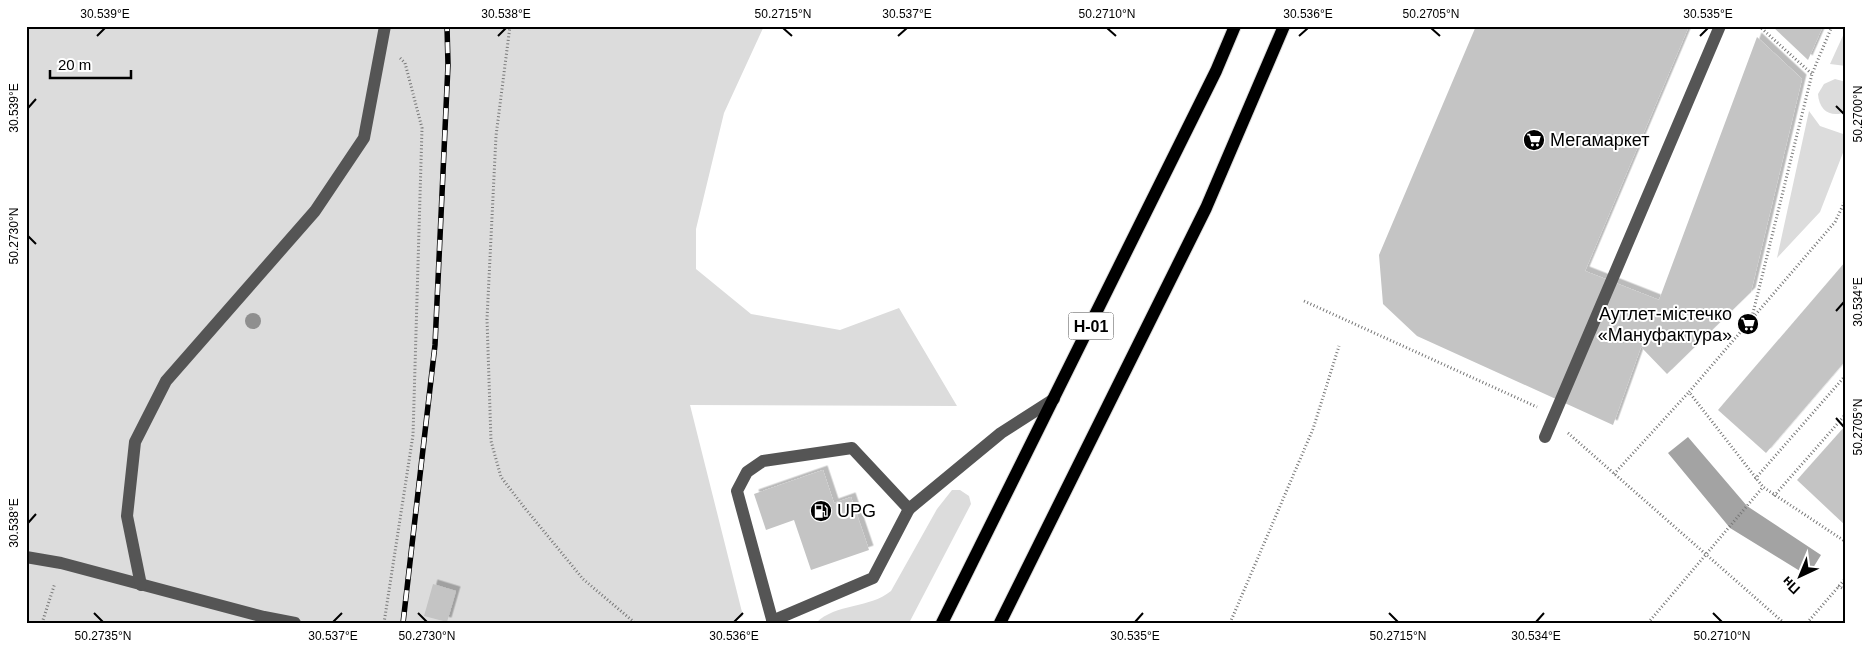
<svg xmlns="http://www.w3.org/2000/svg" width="1872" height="649" font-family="Helvetica,sans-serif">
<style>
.green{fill:#dcdcdc}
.water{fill:#a3a3a3}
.building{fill:#c4c4c4;filter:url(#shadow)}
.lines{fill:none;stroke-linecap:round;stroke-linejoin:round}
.major-casing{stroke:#dbdbdb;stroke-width:14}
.path{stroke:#777;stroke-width:3;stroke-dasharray:1 2.5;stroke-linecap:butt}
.minor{stroke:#555;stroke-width:12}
.major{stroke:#000;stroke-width:12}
.rail-casing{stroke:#000;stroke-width:5.5}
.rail{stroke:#fff;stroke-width:4;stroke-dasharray:11;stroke-linecap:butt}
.tree{fill:#8f8f8f}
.ticks{fill:none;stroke:#000;stroke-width:2}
.labels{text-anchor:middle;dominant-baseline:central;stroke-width:4;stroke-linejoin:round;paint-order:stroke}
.shield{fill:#fff;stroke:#4c4c4c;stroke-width:1}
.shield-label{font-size:16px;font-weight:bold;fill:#000}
.poi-label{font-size:18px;fill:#000;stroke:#fff;text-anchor:start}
.neatline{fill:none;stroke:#000;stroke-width:2}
.ticks-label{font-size:12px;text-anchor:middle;fill:#000}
</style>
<defs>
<filter id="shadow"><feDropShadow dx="4.5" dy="-4.5" stdDeviation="0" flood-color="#0004"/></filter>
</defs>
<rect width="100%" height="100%" fill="#fff"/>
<g class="green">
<path d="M 26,26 L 764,26 L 724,113 L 696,229 L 696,269 L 751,314 L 840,330 L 899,308 L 957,406 L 690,405 L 743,616 L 731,623 L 26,623 Z"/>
<path d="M 1846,29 L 1846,66 L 1830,64 Z"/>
<path d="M 1835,79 L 1846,82 L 1846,112 C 1831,118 1819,111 1818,94 L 1824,84 Z"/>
<path d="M 1809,111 L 1820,126 L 1846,135 L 1846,145 L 1820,212 L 1777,258 Z"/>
<path d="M 952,490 L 960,490 L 969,496 L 971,504 L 909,623 L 816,623 C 836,603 869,609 891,591 L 937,509 Z"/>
</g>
<path class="water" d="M 1688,437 L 1747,506 L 1821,555 L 1808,576 L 1730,528 L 1668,453 Z"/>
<g class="building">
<path d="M 1476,26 L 1689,26 L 1585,271 L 1659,300 L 1757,37 L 1802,79 L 1751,292 L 1667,374 L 1641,347 L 1613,425 L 1417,336 L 1383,304 L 1379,255 Z"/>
<path d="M 1772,26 L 1823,26 L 1808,60 Z"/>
<path d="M 1846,261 L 1846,360 L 1766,453 L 1718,410 Z"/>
<path d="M 1846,425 L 1846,526 L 1797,480 Z"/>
<path d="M 823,470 L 834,503 L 851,497 L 869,550 L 811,570 L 794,520 L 766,530 L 754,494 Z"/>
<path d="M 433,584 L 456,591 L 447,622 L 424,616 Z"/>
</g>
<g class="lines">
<g class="major-casing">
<g id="major">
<path d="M 942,623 L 1216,71 L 1235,26"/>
<path d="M 1000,623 L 1206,208 L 1284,26"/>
</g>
</g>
<g class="path">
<path d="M 510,26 L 496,136 L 487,319 L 491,441 L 501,477 L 524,507 L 583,579 L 635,623"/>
<path d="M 1759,26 L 1812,74"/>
<path d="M 1846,199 L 1835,222 L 1689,392 L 1763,487 L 1846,542"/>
<path d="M 1304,301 L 1537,407"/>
<path d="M 1752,317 L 1812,74 L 1832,26"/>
<path d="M 1568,433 L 1784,623"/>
<path d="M 1614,474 L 1689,392"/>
<path d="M 1755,479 L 1846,375"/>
<path d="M 1774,496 L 1846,414"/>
<path d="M 1838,586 L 1846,590"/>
<path d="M 42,623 L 55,583"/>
<path d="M 384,623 L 413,435 L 422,128 L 405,63 L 399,57"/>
<path d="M 1230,623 L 1313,429 L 1339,346"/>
<path d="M 1648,623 L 1763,487"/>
<path d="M 1807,623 L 1846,578"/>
</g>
<g class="minor">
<path d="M 1545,437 L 1720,26"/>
<path d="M 26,557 L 61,563 L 264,617 L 295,623"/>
<path d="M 141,585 L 127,516 L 135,442 L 166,381 L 315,211 L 364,138 L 385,26"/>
<path d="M 772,621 L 873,578 L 909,509"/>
<path d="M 773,623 L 737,491 L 747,472 L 763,461 L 852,448 L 909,509 L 1001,433 L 1054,399"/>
</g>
<use href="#major" class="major"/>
<g class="rail-casing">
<path id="rail" d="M 403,623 L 435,345 L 448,65 L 447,26"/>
</g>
<use href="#rail" class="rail"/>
</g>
<circle class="tree" cx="253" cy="321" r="8"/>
<path class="ticks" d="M 783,28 L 792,36M 1107,28 L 1116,36M 1431,28 L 1440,36M 97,36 L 105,28M 498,36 L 506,28M 898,36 L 907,28M 1299,36 L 1308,28M 1700,36 L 1708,28M 1836,106 L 1844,114M 28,108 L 36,99M 28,236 L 36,244M 1836,311 L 1844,302M 1836,418 L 1844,427M 28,523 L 36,514M 94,613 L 103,622M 418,613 L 427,622M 1389,613 L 1398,622M 1713,613 L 1722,622M 333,622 L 342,613M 734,622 L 743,613M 1135,622 L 1143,613M 1536,622 L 1544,613"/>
<defs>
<g id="supermarket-disc" transform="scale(1.125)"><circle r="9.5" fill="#000" stroke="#fff"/><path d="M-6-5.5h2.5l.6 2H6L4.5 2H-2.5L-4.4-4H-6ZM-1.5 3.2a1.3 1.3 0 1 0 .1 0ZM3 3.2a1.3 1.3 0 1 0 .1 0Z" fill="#fff"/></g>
<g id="fuel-disc" transform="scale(1.125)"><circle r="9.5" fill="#000" stroke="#fff"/><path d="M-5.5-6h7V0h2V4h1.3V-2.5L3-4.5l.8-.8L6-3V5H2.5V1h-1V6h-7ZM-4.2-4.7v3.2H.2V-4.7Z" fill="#fff"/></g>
</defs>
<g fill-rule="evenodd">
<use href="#supermarket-disc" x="1534" y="140"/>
<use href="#supermarket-disc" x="1748" y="324"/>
<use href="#fuel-disc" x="821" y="511"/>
</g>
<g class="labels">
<rect class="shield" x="1068.5" y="312.5" width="45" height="27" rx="4"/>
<g class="shield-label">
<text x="1091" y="326">Н-01</text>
</g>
<g class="poi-label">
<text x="1550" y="140">Мегамаркет</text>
<text x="1732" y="314" text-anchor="end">Аутлет-містечко<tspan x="1732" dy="21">«Мануфактура»</tspan></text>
<text x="837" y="511">UPG</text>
</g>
</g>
<rect width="1872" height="649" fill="none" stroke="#ffffff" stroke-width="55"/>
<g transform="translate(1800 576) rotate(224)" stroke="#ffffff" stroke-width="4" paint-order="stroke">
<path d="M0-4L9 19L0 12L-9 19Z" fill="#000000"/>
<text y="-8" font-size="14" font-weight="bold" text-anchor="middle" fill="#000000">Пн</text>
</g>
<path d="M50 70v8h81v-8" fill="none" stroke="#000000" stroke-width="2.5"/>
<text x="58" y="70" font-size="15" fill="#000000" stroke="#ffffff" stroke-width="4" paint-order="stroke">20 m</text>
<rect x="28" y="28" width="1816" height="594" class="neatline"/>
<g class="ticks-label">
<text x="105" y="18">30.539°E</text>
<text x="506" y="18">30.538°E</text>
<text x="783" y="18">50.2715°N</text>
<text x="907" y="18">30.537°E</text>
<text x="1107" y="18">50.2710°N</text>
<text x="1308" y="18">30.536°E</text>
<text x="1431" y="18">50.2705°N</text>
<text x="1708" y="18">30.535°E</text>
<text transform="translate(14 108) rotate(-90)" y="4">30.539°E</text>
<text transform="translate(1858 114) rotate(-90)" y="4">50.2700°N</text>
<text transform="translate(14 236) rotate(-90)" y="4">50.2730°N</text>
<text transform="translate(1858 302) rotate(-90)" y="4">30.534°E</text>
<text transform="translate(1858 427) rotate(-90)" y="4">50.2705°N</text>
<text transform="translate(14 523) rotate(-90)" y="4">30.538°E</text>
<text x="103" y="640">50.2735°N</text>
<text x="333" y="640">30.537°E</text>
<text x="427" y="640">50.2730°N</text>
<text x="734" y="640">30.536°E</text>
<text x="1135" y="640">30.535°E</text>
<text x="1398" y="640">50.2715°N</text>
<text x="1536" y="640">30.534°E</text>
<text x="1722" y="640">50.2710°N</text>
</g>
</svg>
